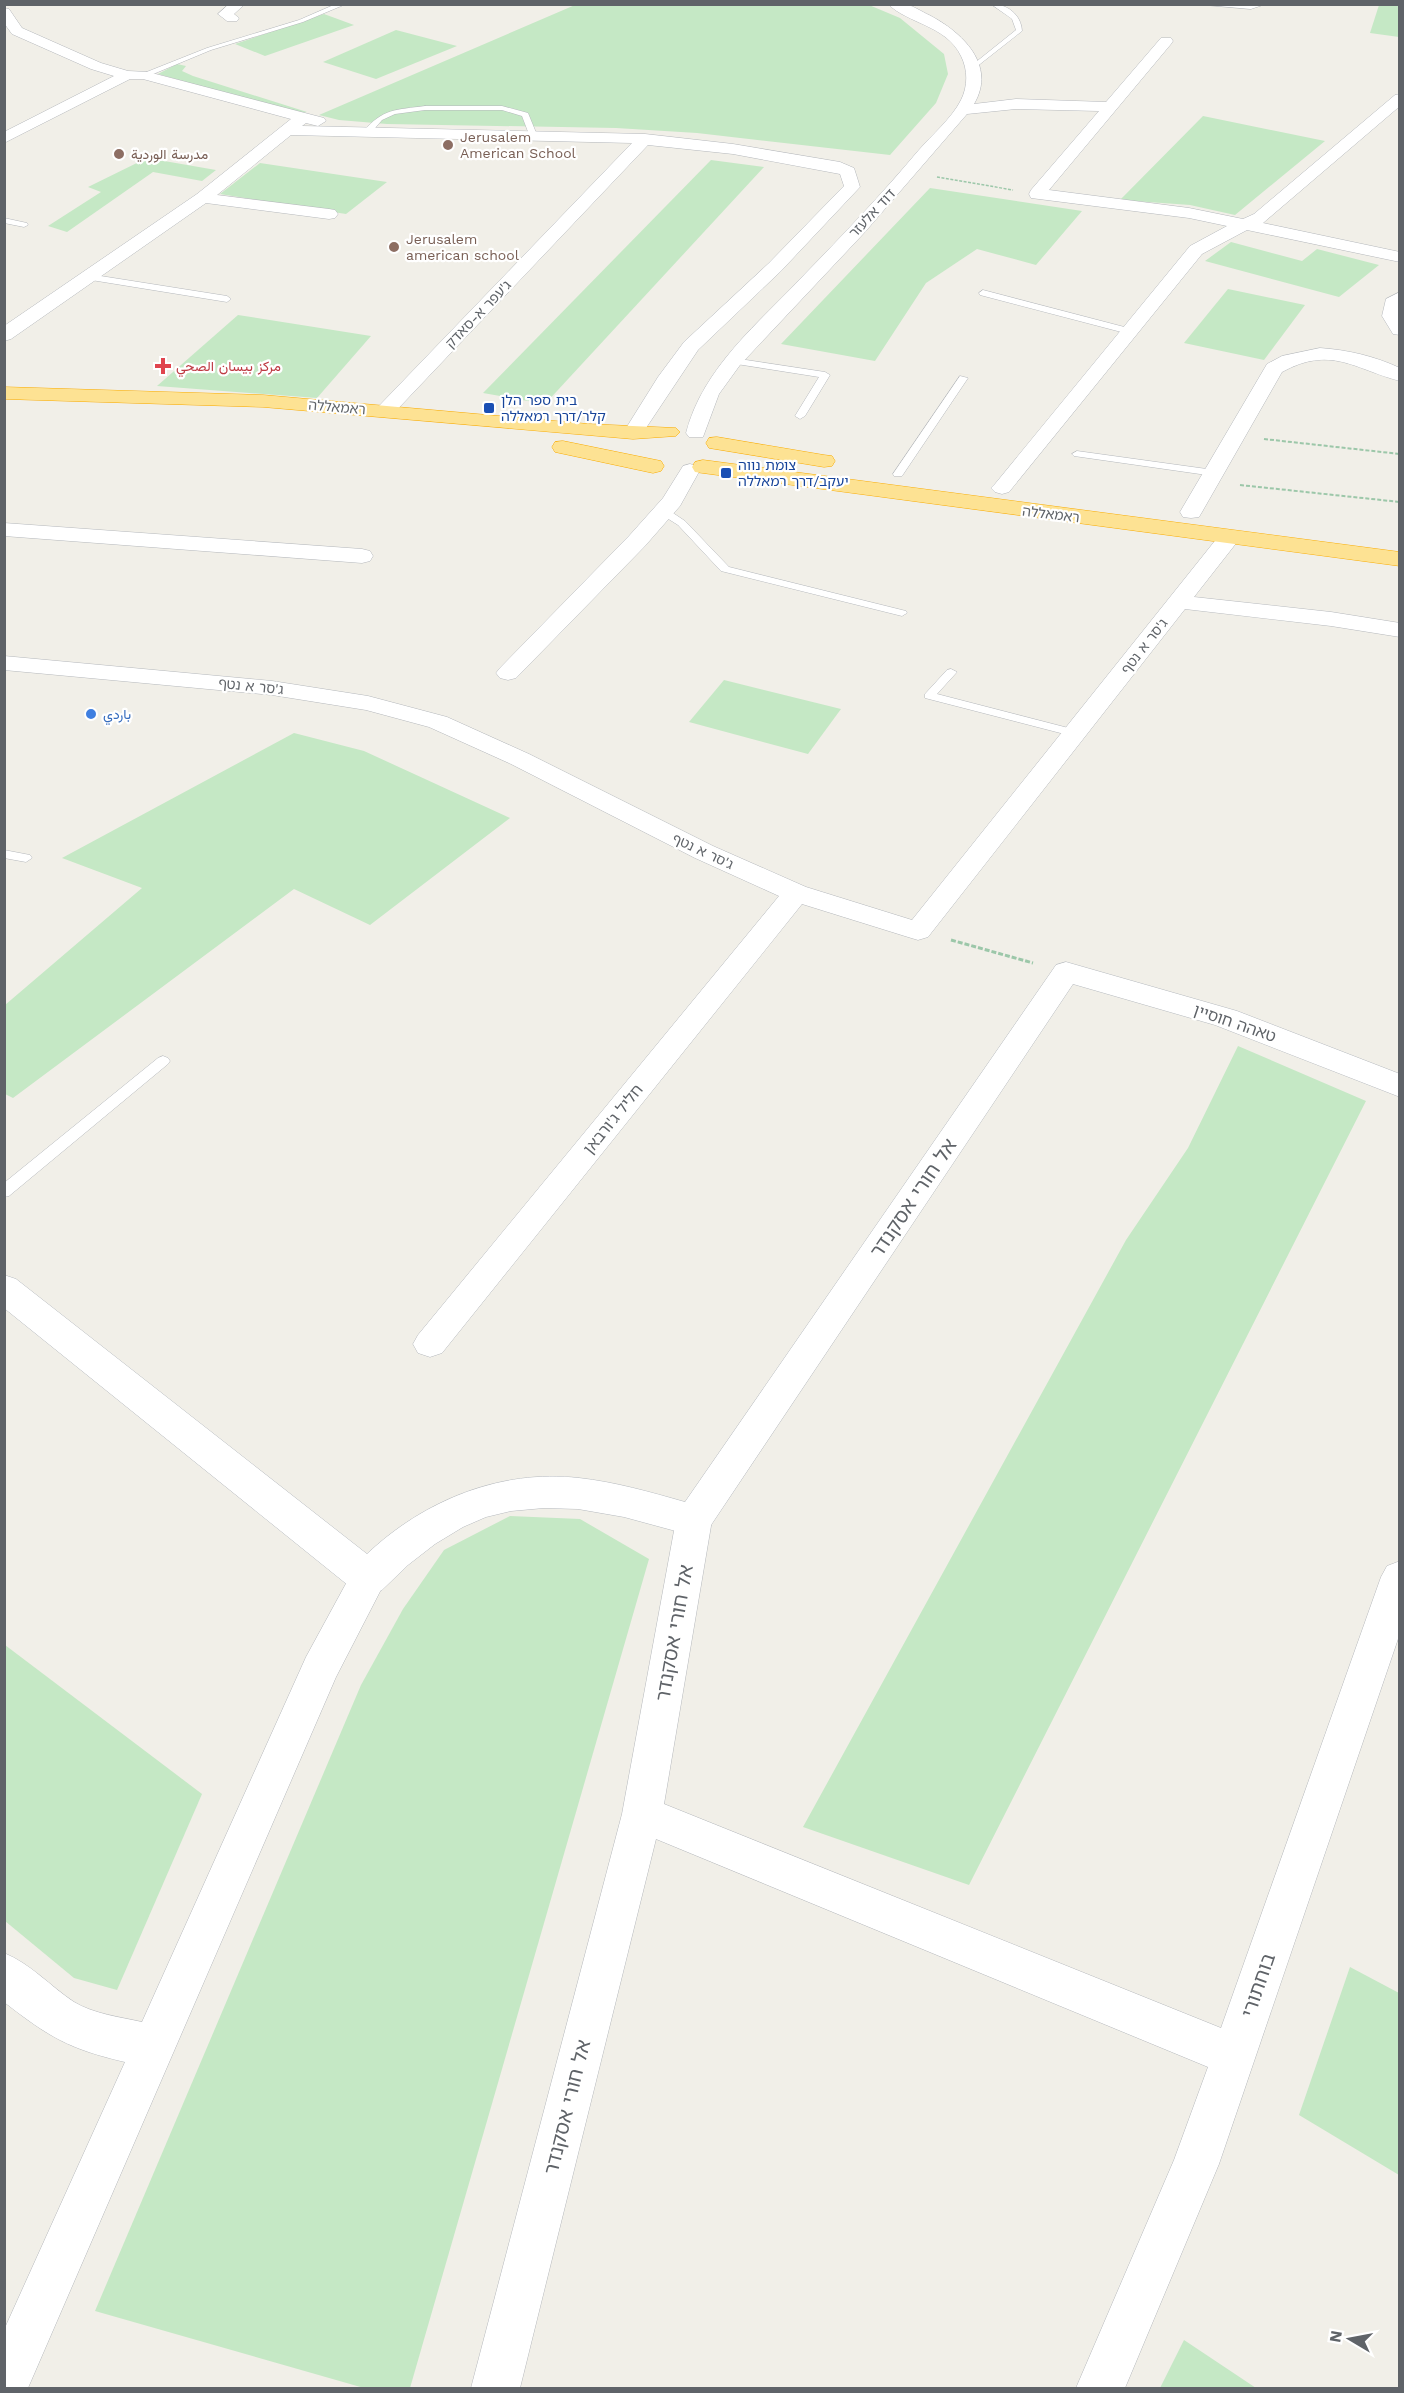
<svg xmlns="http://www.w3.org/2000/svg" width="1404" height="2393" font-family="'Work Sans',Vazirmatn,'Noto Sans Hebrew',sans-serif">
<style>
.green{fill:#c5e8c5}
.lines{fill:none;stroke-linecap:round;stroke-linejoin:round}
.lane-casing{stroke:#b5b8bc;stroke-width:1}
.street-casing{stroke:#b5b8bc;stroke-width:1}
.secondary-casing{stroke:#b6babf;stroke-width:1}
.highway-casing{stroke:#f9ab00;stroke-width:1}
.path-far2{stroke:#9cc7a9;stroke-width:1.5;stroke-dasharray:3 1.5;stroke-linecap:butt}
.path-far1{stroke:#9cc7a9;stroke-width:2;stroke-dasharray:4 2;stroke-linecap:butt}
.path{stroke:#9cc7a9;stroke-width:3;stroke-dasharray:5 2;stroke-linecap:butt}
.lane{fill:#fff;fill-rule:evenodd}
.street{fill:#fff;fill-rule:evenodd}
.secondary{fill:#fff;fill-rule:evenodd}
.highway{fill:#fde293;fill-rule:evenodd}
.education-dot{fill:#8d6e63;stroke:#fff;stroke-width:2}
.health-dot{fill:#e0444e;stroke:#fff;stroke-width:2}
.transit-dot{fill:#1a4fb4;stroke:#fff;stroke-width:2}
.shop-dot{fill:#3f7fe0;stroke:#fff;stroke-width:2}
.labels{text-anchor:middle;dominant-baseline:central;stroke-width:4.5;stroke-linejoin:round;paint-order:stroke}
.far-education-label{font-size:14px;fill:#785e54;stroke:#fff;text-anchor:start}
.far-street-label{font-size:14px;fill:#5f6368;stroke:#fff}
.far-health-label{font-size:14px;fill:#be3a42;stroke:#fff;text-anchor:start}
.far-transit-label{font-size:14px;fill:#164399;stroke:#fff;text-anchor:start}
.far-shop-label{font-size:14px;fill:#366cbe;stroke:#fff;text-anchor:start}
.street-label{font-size:16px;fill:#5f6368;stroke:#fff}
.near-street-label{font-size:20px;fill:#5f6368;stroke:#fff}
</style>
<rect width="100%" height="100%" fill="#f1efe8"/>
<g class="green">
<path d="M 575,5 L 869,5 L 900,18 L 944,54 L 948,74 L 936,103 L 890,155 L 697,133 L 616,128 L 387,124 L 339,120 L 319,115 Z"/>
<path d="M 1379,5 L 1399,5 L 1399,37 L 1370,33 Z"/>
<path d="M 324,14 L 354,25 L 265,56 L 235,44 Z"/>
<path d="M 396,30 L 457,46 L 376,79 L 323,62 Z"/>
<path d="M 177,64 L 186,66 L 182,71 L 193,76 L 307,112 L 297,114 L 158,74 Z"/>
<path d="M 1203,116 L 1325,141 L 1235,215 L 1190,205 L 1120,200 Z"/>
<path d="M 147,158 L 216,170 L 202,181 L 153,172 L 67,232 L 48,226 L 101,192 L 88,187 Z"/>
<path d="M 711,160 L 764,167 L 545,404 L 483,393 Z"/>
<path d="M 260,163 L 387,182 L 346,214 L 220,194 Z"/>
<path d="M 930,188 L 1082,211 L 1036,265 L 977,249 L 926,283 L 875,361 L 781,344 Z"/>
<path d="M 1231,242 L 1302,261 L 1317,249 L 1379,265 L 1339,297 L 1205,261 Z"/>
<path d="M 1228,289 L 1305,305 L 1264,360 L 1184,343 Z"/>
<path d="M 238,315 L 371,336 L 317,398 L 157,386 Z"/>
<path d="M 724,680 L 841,709 L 808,754 L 689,722 Z"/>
<path d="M 294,733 L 364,751 L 510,818 L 370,925 L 294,889 L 13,1098 L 5,1094 L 5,1005 L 142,888 L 62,858 Z"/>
<path d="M 1238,1046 L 1366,1101 L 969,1885 L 803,1827 L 1126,1240 L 1188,1148 Z"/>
<path d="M 510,1516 L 580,1519 L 649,1559 L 410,2388 L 364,2388 L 95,2311 L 361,1685 L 403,1609 L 444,1550 Z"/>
<path d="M 5,1645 L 202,1794 L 117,1990 L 74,1978 L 5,1921 Z"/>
<path d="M 1350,1967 L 1399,1993 L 1399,2175 L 1299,2115 Z"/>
<path d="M 1184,2340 L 1256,2388 L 1160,2388 Z"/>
</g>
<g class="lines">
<g class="lane-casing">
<g id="lane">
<path d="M 336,4 L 346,4 L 303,22 L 211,50 L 146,77 L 139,75 L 207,48 L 299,20 Z"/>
<path d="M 991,4 C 1007,4 1021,14 1022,31 L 975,68 L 971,68 L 971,66 L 1016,30 L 1012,19 Z"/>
<path d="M 1194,4 L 1266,4 L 1251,9 Z"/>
<path d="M 425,106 L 502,106 L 528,113 L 537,135 L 530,137 L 522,116 L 502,110 L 425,110 L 395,114 L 382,120 L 370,134 L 363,132 C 383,108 396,110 425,106 Z"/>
<path d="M 4,218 L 27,223 L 28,225 L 24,227 L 4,223 Z"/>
<path d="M 88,274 L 227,296 L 231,299 L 227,302 L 85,279 L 84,277 Z"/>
<path d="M 983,290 L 1132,329 L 1133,331 L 1129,334 L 980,295 L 979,293 Z"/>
<path d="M 733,358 L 825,372 L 830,375 L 805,416 L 800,419 L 795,416 L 819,377 L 730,363 L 728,361 Z"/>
<path d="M 960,376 L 968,378 L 902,476 L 894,476 L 893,474 Z"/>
<path d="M 1077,451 L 1214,470 L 1219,473 L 1214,476 L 1074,456 L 1072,454 Z"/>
<path d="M 659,509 L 667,509 L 685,521 L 729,567 L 906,611 L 907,613 L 902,616 L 721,571 L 678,525 L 659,513 Z"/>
<path d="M 951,669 L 957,672 L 937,694 L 1080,731 L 1082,733 L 1076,737 L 925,698 L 925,694 L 947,670 Z"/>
<path d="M 4,850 L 30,855 L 32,858 L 26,862 L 4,858 Z"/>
<path d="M 163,1056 L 168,1058 L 170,1061 L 168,1064 L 9,1196 L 4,1197 L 4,1183 L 158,1058 Z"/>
</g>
</g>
<g class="street-casing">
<g id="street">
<path d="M 229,4 L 245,4 L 234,14 L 239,18 L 237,21 L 227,21 L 218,14 Z"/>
<path d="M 888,4 C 894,4 902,3 907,5 C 914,6 922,12 929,15 C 962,32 997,65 974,104 L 1016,99 L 1106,102 L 1161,38 L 1171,38 L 1173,41 L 1171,44 L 1049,190 L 1189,208 L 1243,219 L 1254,214 L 1395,95 L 1400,94 L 1400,106 L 1263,223 L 1400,252 L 1400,262 L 1247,230 L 1202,254 L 1009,492 L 1002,494 L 995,492 L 991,488 L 995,484 L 1190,246 L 1227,226 L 1189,218 L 1031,198 L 1029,194 L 1031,190 L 1099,111 L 1016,109 L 967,114 L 865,232 L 740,365 L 719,394 L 703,437 L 689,437 L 686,433 C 703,367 759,323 804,275 C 843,235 882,194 918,151 C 932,135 952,118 961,100 C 968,86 968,70 961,56 C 946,25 908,24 888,4 Z"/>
<path d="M 4,8 L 9,9 L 22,28 L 101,63 L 128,71 L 148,72 L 324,118 L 326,121 L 318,126 L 306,123 L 302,126 L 645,134 L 733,144 L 840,162 L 854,168 L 860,187 L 781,271 L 698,350 L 640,437 L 626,437 L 623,433 L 658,377 L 684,342 L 769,263 L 844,186 L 840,174 L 733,154 L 648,145 L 392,415 L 378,415 L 375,411 L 378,407 L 632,143 L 291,135 L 217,195 L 329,209 L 335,210 L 338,214 L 335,218 L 329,219 L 206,203 L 11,339 L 4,341 L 4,326 L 197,194 L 291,119 L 143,79 L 130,79 L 4,143 L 4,132 L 114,76 L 91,69 L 12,34 L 4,23 Z"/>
<path d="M 1400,292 L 1400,335 L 1393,334 L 1382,316 L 1386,299 Z"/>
<path d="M 1320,348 C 1348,350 1374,356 1400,368 L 1400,381 C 1354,369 1331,345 1282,372 L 1202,512 L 1199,517 L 1191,518 L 1183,517 L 1180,512 L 1267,364 L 1282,356 Z"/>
<path d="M 690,464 L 697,466 L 700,470 L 680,506 L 645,546 L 516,678 L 508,680 L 500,678 L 496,673 L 500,668 L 629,536 L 663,498 L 683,466 Z"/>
<path d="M 4,523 L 362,549 L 370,551 L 373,556 L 370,561 L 362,563 L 4,536 Z"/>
<path d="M 1230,530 L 1238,532 L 1241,537 L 1194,597 L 1331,612 L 1400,623 L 1400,637 L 1331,626 L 1185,609 L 928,937 L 918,940 L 908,937 L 802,904 L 442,1353 L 430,1357 L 418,1353 L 413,1344 L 418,1335 L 779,896 L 695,858 L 511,764 L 429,727 L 366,710 L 272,695 L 4,670 L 4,656 L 272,681 L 368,696 L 447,717 L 529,754 L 713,846 L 806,887 L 912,920 L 1222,532 Z"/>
<path d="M 694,1505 L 707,1509 L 712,1520 L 664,1804 L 1221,2028 L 1381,1577 L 1387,1566 L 1400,1561 L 1400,1633 L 1219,2164 L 1125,2388 L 1076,2388 L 1174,2160 L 1208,2067 L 656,1839 L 520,2388 L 471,2388 L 622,1814 L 676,1520 L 681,1509 Z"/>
<path d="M 368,1562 L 381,1567 L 387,1578 L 336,1677 L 28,2388 L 4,2388 L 4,2330 L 125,2062 C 69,2049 49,2037 4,2002 L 4,1953 C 31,1964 50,1986 74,2002 C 94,2014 120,2017 142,2022 L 306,1657 L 355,1567 Z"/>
</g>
</g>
<g class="secondary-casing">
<path id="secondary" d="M 1066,962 L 1237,1011 L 1400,1074 L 1400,1097 L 1215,1025 L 1073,984 L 707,1531 L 694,1536 L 624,1517 L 578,1509 L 544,1508 L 511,1511 L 486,1517 L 463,1527 L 435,1544 L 408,1565 L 382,1590 L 368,1595 L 354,1590 L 4,1308 L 4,1275 L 16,1279 L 367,1554 C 423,1501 500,1469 579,1478 C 615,1482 650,1492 685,1502 L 1056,965 Z"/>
</g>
<g class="highway-casing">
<g id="highway">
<path d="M 4,387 L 263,395 L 589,424 L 676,428 L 680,432 L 676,436 L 633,439 L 263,407 L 4,399 Z"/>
<path d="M 717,437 L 824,455 L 832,456 L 835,461 L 832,466 L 824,467 L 709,448 L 706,443 L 709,438 Z"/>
<path d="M 563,441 L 661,461 L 664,466 L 661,471 L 653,473 L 555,452 L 552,447 L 555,442 Z"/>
<path d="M 703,460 L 1400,552 L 1400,566 L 695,472 L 692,467 L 695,462 Z"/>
</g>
</g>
<path class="path-far2" d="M 937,177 L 1013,190"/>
<g class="path-far1">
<path d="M 1264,439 L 1400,454"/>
<path d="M 1240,485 L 1400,502"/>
</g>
<path class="path" d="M 951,940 L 1033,963"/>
<use href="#lane" class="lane"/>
<use href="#street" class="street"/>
<use href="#secondary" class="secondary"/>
<use href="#highway" class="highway"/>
</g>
<g class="education-dot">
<circle cx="448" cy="145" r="6"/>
<circle cx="119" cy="154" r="6"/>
<circle cx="394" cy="247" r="6"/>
</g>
<path class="health-dot" d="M160 357h6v6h6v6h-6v6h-6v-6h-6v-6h6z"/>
<g class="transit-dot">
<rect x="483" y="402" width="12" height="12" rx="3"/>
<rect x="720" y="467" width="12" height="12" rx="3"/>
</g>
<circle class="shop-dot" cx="91" cy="714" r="6"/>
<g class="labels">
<g class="far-education-label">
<text x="460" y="137">Jerusalem<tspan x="460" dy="16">American School</tspan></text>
<text x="131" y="154">مدرسة الوردية</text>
<text x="406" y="239">Jerusalem<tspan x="406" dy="16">american school</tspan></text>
</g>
<g class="far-street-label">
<text transform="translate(872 213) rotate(-47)">דוד אלעזר</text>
<text transform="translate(478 314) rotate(-46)">ג'עפר א-סאדק</text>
<text transform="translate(337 407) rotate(5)">ראמאללה</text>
<text transform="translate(1051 514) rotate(7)">ראמאללה</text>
<text transform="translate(1144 646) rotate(-52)">ג'סר א נטף</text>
<text transform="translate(251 686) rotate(6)">ג'סר א נטף</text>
<text transform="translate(703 851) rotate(25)">ג'סר א נטף</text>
</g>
<g class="far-health-label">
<text x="176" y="366">مركز بيسان الصحي</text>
</g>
<g class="far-transit-label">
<text x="501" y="400">בית ספר הלן<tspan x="501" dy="16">קלר/דרך רמאללה</tspan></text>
<text x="738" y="465">צומת נווה<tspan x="738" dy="16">יעקב/דרך רמאללה</tspan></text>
</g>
<g class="far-shop-label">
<text x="103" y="714">باردي</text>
</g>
<g class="street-label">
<text transform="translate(1235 1023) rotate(19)">טאהה חוסיין</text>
<text transform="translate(613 1119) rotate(-51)">חליל ג'ורבאן</text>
</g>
<g class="near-street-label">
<text transform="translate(913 1198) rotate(-56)">אל חורי אסקנדר</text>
<text transform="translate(674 1633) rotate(-80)">אל חורי אסקנדר</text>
<text transform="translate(1258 1985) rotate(-71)">בוחתורי</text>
<text transform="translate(567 2107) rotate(-76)">אל חורי אסקנדר</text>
</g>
</g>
<rect width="1404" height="2393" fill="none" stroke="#5f6368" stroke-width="12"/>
<g transform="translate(1350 2339) rotate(280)" stroke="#ffffff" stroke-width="4.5" paint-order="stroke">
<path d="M0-4.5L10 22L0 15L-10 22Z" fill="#5f6368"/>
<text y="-9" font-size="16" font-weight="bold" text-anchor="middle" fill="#5f6368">N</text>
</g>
</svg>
